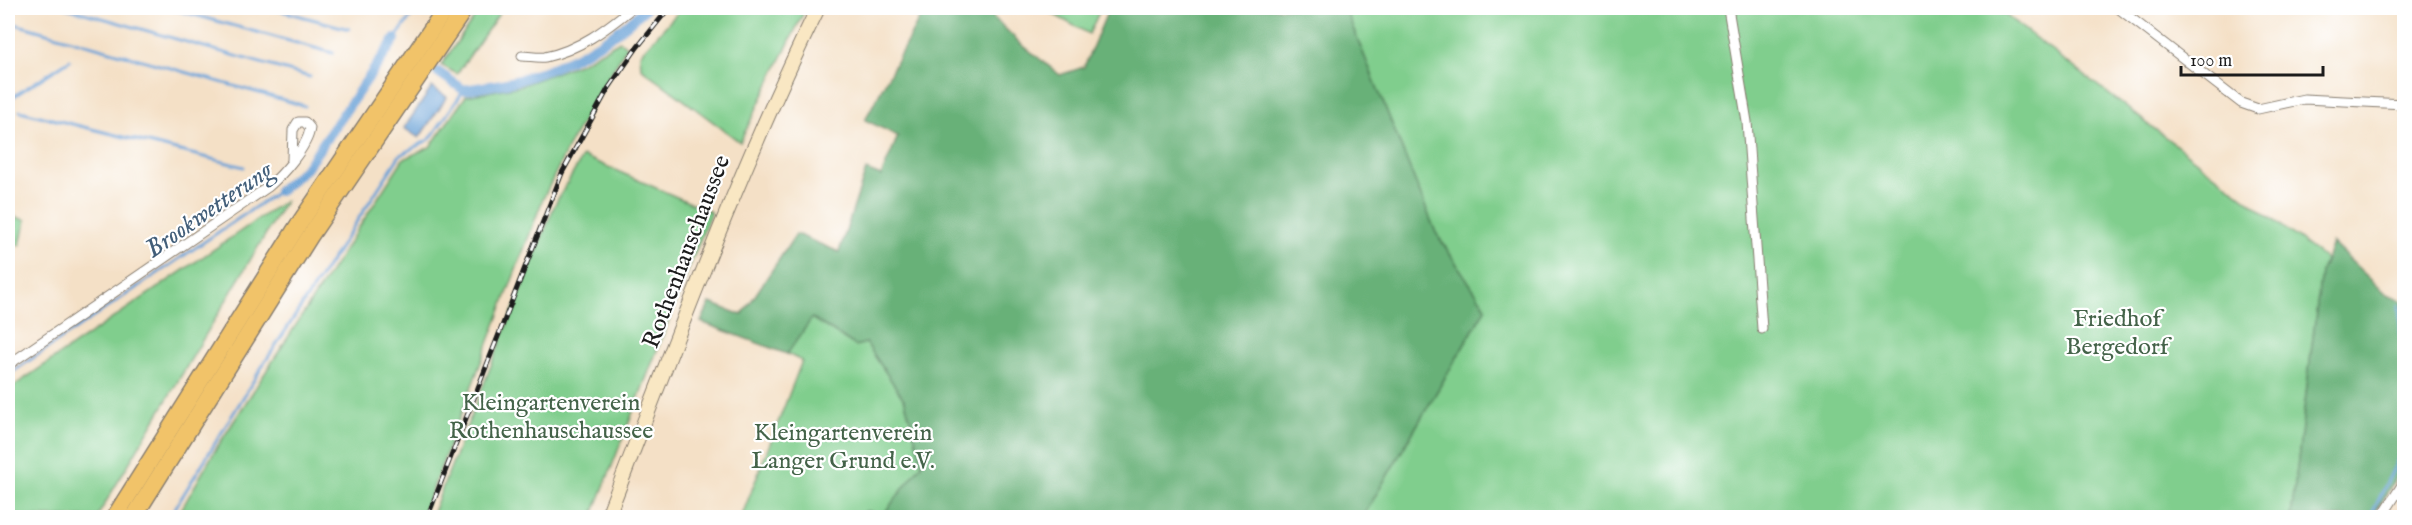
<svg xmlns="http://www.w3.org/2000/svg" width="2412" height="525" font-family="'IM FELL English',serif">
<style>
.green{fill:#80ce8d;stroke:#4e7554;stroke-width:1.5}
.forest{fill:#68b178;stroke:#42664a;stroke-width:1.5}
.water{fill:#67a0d6;stroke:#425e79;stroke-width:1.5}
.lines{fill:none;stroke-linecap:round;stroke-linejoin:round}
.stream{stroke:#67a0d6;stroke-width:3}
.canal{stroke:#67a0d6;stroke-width:10}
.street-casing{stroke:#887e71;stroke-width:11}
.secondary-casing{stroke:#887e71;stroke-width:16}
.highway-casing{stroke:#887e71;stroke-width:19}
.street{stroke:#fff;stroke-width:9}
.secondary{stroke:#f9e7c3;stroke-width:14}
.highway{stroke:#f1c369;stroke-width:16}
.rail-casing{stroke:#1c1c1c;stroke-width:5}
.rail{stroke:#fff;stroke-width:3;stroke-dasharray:9;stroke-linecap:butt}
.labels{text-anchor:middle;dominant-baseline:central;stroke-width:4.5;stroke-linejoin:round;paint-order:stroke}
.street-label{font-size:24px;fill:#1c1c1c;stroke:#fff}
.park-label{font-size:24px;fill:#446349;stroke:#fff}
.water-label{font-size:26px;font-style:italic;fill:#425e79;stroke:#fff}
</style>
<rect width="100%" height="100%" fill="#fff"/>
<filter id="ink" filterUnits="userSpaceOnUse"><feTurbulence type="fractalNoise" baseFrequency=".0167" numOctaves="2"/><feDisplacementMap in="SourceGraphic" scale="12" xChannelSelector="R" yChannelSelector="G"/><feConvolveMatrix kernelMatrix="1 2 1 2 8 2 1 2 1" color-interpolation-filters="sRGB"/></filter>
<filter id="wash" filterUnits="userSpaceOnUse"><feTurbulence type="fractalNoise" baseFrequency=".008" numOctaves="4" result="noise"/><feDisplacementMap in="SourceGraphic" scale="24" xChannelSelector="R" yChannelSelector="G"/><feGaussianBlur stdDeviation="1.35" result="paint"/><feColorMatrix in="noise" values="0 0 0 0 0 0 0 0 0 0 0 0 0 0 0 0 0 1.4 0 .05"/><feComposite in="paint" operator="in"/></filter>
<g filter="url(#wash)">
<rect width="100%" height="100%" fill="#f4e0c6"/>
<g class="green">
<path d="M 481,8 L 503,8 L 457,74 L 441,65 Z"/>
<path d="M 682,8 L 806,8 L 740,142 L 641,68 L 640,54 Z"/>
<path d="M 1042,8 L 1101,8 L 1089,34 Z"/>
<path d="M 1345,8 L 1983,8 L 2004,14 L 2325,259 L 2321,272 L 2291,517 L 1363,517 L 1486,308 L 1436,233 Z"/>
<path d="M 620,41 L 627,46 L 571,141 L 543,199 L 422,517 L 177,517 L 216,449 L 403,159 L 430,147 L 466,96 L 520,86 L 581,63 Z"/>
<path d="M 583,156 L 711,212 L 592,517 L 431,517 L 555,204 Z"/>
<path d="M 286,200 L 97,517 L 8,517 L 8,390 Z"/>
<path d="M 8,215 L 26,220 L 20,245 L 8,244 Z"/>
<path d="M 811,318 L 856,346 L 866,342 L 905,401 L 922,464 L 883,515 L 867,511 L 855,517 L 741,518 L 802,361 L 787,354 Z"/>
</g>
<g class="forest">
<path d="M 925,8 L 989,8 L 987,11 L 1020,43 L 1060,75 L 1084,67 L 1109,8 L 1345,8 L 1436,233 L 1486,308 L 1363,517 L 855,517 L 867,511 L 883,515 L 922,464 L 905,401 L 866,343 L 856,346 L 812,318 L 787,354 L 701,322 L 710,303 L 742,315 L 796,234 L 839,252 L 866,170 L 881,176 L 898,136 L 865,120 Z"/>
<path d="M 2332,243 L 2387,295 L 2403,301 L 2404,457 L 2394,481 L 2373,517 L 2291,517 L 2321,272 Z"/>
</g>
<path class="water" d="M 432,87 L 447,97 L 419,138 L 404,128 Z"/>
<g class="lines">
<g class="stream">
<path d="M 67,8 L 310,77"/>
<path d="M 169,8 L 333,53"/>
<path d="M 271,8 L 349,29"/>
<path d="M 8,22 L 305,106"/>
<path d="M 395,39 L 417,8"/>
<path d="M 8,100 L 70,60"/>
<path d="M 20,111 L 244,167"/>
<path d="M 2399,305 L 2404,383"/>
<path d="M 8,375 L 279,191"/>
<path d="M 169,518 L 265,362 L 400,155 L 430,139 L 464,90"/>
<path d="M 2370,518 L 2404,447"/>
</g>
<g class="canal">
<path d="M 438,72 L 464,90 C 482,87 501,85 519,80 C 569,64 608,43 646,8"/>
<path d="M 279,191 L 306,168 L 395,39"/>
</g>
</g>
</g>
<g filter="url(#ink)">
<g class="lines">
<g class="street-casing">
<g id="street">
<path d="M 1728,8 L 1747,122 L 1762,329"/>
<path d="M 2118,8 L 2241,103 L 2258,109 L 2304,99 L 2404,104"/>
<path d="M 522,56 C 529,56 538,58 545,57 C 579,50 606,29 632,8"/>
<path d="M 8,365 L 268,187 C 281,176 308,147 310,128 L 305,122 L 298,122 L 293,130 L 292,160"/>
<path d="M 2381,518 L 2404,482"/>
</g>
</g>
<g class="secondary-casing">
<path id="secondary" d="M 607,518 C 674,346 737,173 818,8"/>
</g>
<g class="highway-casing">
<g id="highway">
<path d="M 114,518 L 297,227 L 446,8"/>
<path d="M 133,518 L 310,236 L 465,8"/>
</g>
</g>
<use href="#street" class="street"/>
<use href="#secondary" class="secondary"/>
<use href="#highway" class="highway"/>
<g class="rail-casing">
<path id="rail" d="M 427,518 L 562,173 L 608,89 L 636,49 L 669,8"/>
</g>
<use href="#rail" class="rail"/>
</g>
</g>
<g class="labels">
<g class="street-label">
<text transform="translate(687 252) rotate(-69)">Rothenhauschaussee</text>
</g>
<g class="park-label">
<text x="2117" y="319">Friedhof<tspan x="2117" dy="28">Bergedorf</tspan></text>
<text x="551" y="403">Kleingartenverein<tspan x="551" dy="28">Rothenhauschaussee</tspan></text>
<text x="843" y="433">Kleingartenverein<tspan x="843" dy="28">Langer Grund e.V.</tspan></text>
</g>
<g class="water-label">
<text transform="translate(209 210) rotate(-35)">Brookwetterung</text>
</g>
</g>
<rect width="2412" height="525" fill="none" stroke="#fff" stroke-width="30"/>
<path d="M2181 66v9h142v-9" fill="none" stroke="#1c1c1c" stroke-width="3"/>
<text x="2190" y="66" font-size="18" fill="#1c1c1c" stroke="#ffffff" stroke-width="4.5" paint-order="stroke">100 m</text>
</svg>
